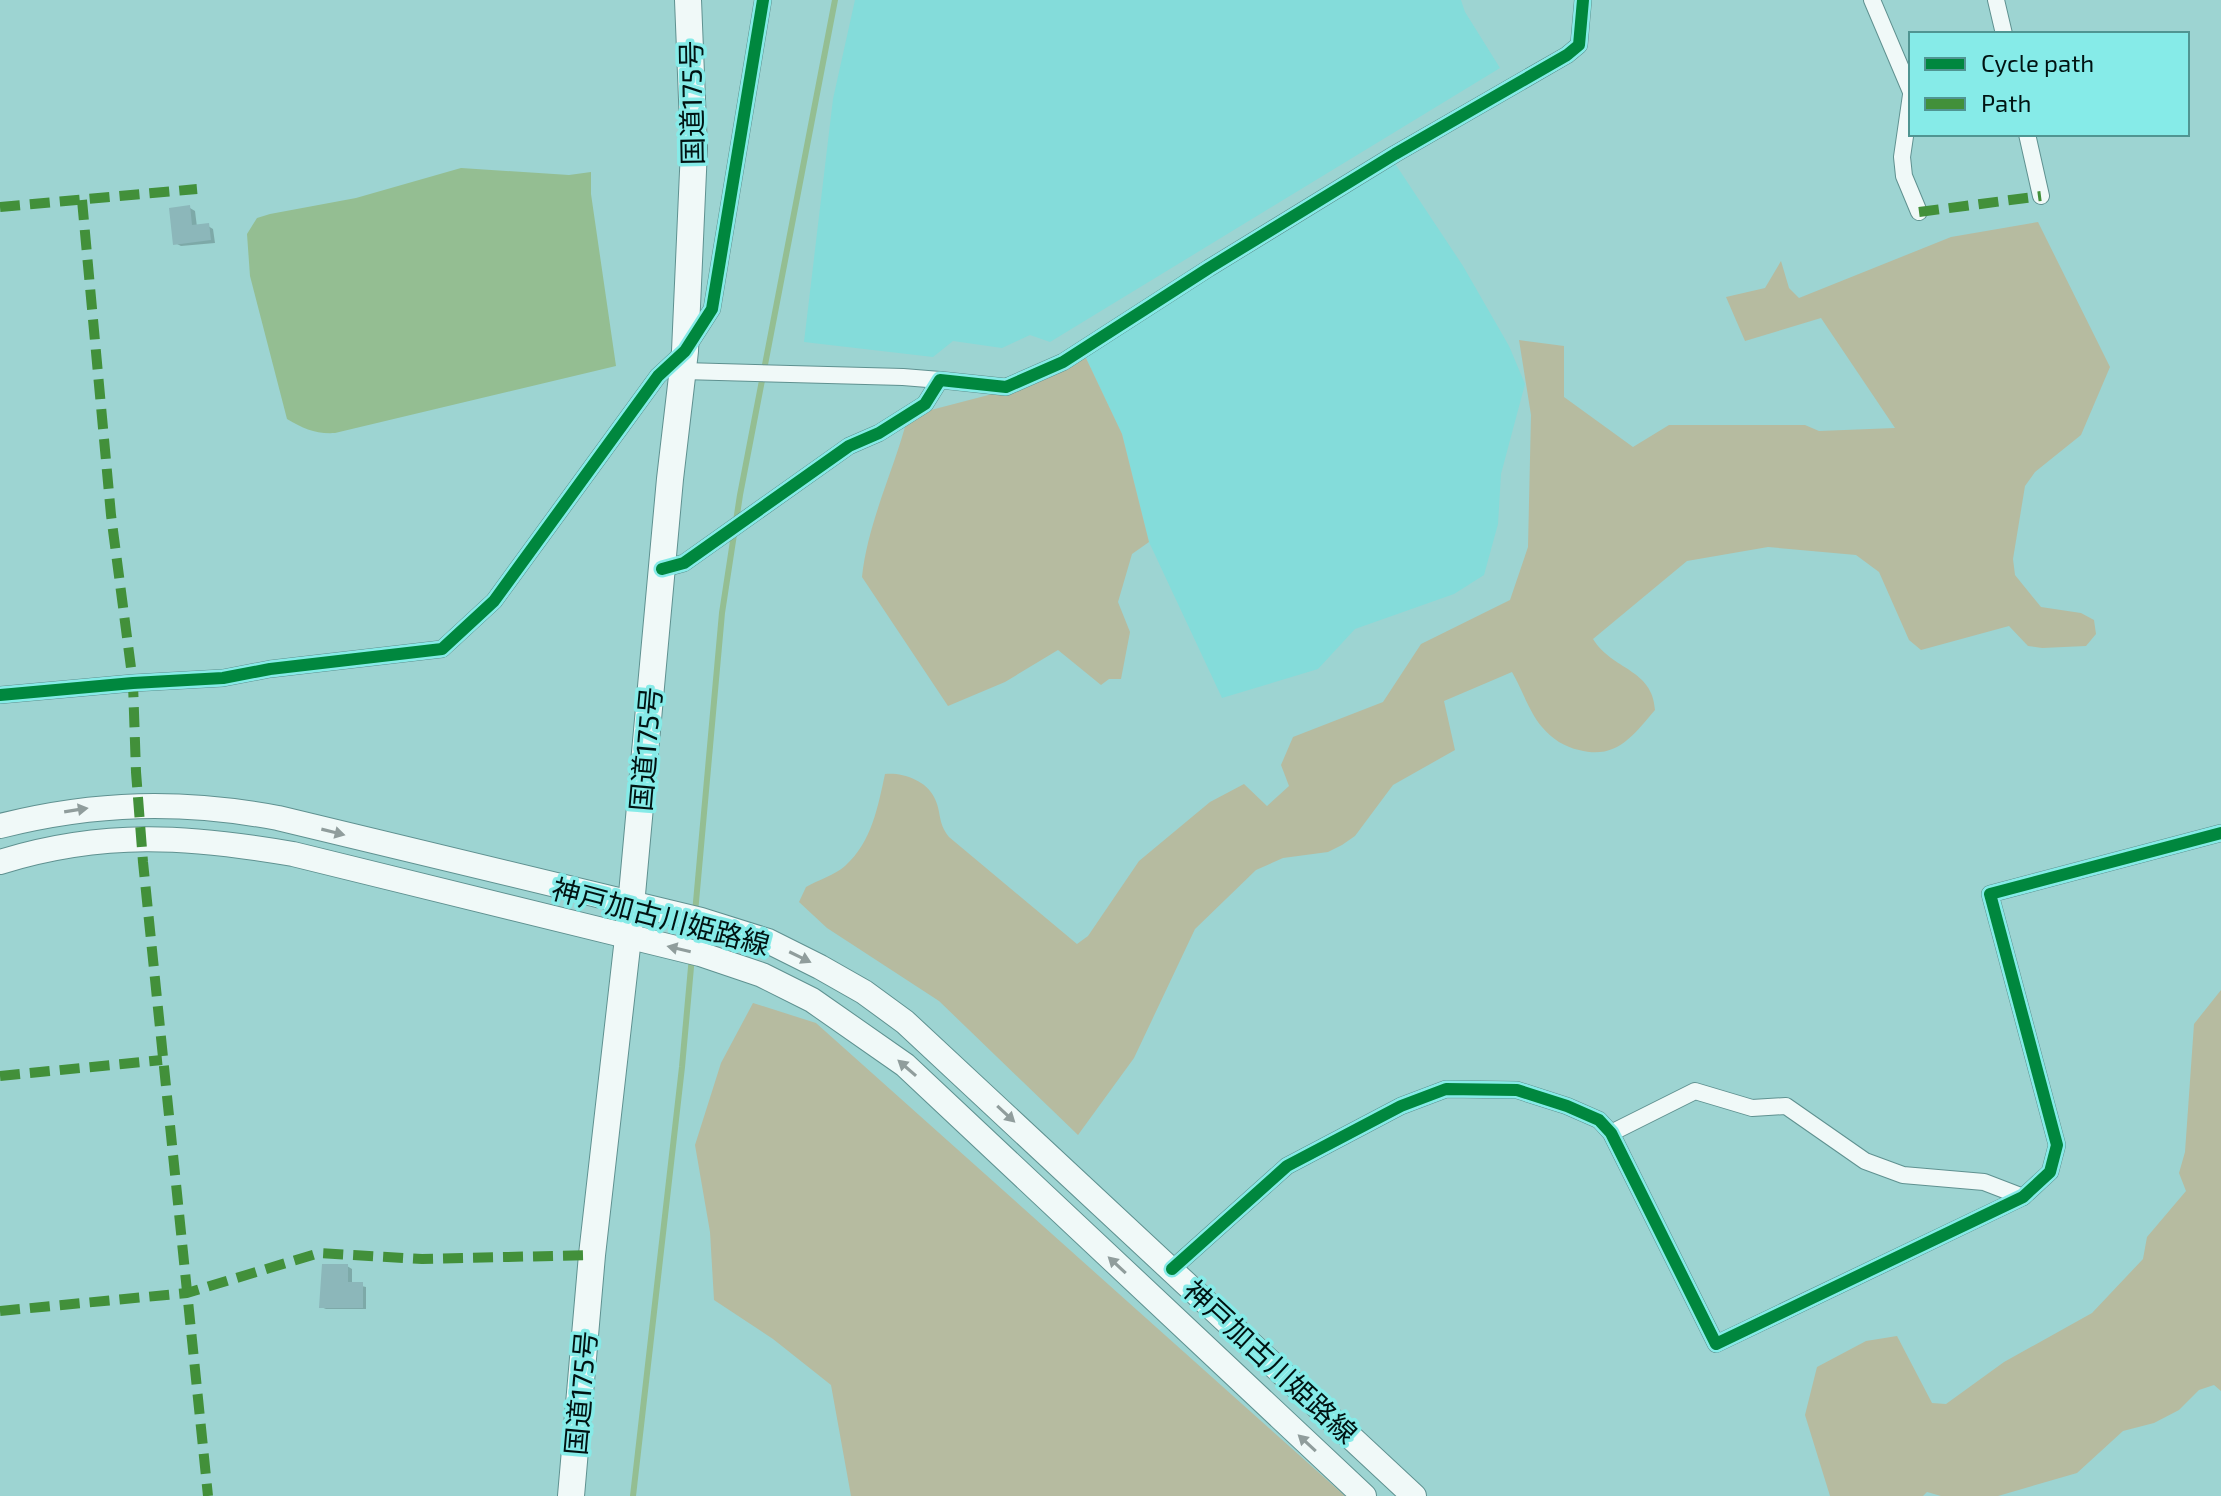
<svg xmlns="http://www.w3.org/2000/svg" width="2221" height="1496" font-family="'Exo 2','Noto Sans JP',sans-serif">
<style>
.built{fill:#84dcda}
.green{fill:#b6bba0}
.water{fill:#94be92}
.shadow{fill:#0003}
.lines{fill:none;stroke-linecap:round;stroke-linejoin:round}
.stream{stroke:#94be92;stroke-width:6}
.building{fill:#8cb7ba}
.minor-casing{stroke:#5f9190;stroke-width:18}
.primary-casing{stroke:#5f9190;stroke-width:26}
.trunk-casing{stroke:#5f9190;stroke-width:28}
.minor{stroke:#f0f9f8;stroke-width:16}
.primary{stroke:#f0f9f8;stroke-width:24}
.trunk{stroke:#f0f9f8;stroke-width:26}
.quiet{stroke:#42903a;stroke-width:10;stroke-dasharray:20 10;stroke-linecap:butt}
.cycleway-casing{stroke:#86ebe8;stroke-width:17}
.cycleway{stroke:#00873e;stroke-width:12}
.oneway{fill:#909d9c}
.labels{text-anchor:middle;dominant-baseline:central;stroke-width:7;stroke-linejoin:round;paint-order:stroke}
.street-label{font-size:28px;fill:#001312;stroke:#86ebe8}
</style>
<rect width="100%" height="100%" fill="#9dd4d2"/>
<g class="built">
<path d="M 855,0 L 1461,0 L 1465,12 L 1500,68 L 1050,342 L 1030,335 L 1002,348 L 953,341 L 933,357 L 804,342 L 833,99 Z"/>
<path d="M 1394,162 L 1463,266 L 1509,346 L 1525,384 L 1501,474 L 1498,524 L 1484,575 L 1454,594 L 1355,629 L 1318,669 L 1222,698 L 1149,542 L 1122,434 L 1085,356 Z"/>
</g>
<g class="green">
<path d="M 2038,222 L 2110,367 L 2081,435 L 2035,472 L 2025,486 L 2013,559 L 2015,575 L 2041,607 L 2081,613 L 2094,620 L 2096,634 L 2086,646 L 2042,648 L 2028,646 L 2009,626 L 1921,650 L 1909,640 L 1879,572 L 1856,555 L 1768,547 L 1687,561 L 1593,639 C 1612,670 1653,669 1655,710 C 1633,736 1616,760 1579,750 C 1565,747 1552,739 1542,727 C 1529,712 1522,689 1512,672 L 1444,701 L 1455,750 L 1393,785 L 1355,836 L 1342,845 L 1328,852 L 1283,858 L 1256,870 L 1195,929 L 1134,1058 L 1078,1135 L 939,1001 L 827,928 L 799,902 L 806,887 C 818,880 835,875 845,866 C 872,842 878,806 885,774 C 901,772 926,780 934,797 C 942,812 937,822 949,837 L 1077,944 L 1088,936 L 1139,861 L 1210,802 L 1244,784 L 1267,806 L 1289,786 L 1281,765 L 1293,737 L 1383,702 L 1421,644 L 1510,600 L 1528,547 L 1531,415 L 1519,340 L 1564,346 L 1564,397 L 1633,447 L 1669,425 L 1805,425 L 1819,431 L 1895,428 L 1821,318 L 1745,341 L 1726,297 L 1765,288 L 1781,261 L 1789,288 L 1799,298 L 1951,237 Z"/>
<path d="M 1085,356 L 1122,434 L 1149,542 L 1132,554 L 1118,602 L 1130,632 L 1121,679 L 1109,679 L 1101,685 L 1058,650 L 1005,682 L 948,706 L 862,577 C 868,521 894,471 908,416 L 1000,392 Z"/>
<path d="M 2221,990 L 2221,1391 L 2214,1385 L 2199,1390 L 2179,1410 L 2154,1423 L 2123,1431 L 2077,1473 L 1998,1496 L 1941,1496 L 1927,1492 L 1923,1496 L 1830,1496 L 1805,1415 L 1817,1367 L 1866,1341 L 1897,1336 L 1932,1403 L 1946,1404 L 2004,1362 L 2092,1313 L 2143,1259 L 2147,1237 L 2186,1191 L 2179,1173 L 2185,1152 L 2194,1024 Z"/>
<path d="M 753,1003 L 816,1023 L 1345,1496 L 851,1496 L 831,1385 L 773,1339 L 714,1300 L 710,1232 L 695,1145 L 721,1063 Z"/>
</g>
<path class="water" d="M 461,168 L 569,175 L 591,172 L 591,194 L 616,366 L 335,433 C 315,434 304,429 287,419 L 250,276 L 247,234 L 257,218 L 270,214 L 356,198 Z"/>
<g class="shadow">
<path d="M 190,208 L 195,211 L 197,227 L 208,226 L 213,229 L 215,243 L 181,246 L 175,243 Z"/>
<path d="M 347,1266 L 352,1269 L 352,1284 L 366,1287 L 366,1309 L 326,1309 L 321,1307 Z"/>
</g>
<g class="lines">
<g class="stream">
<path d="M 695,913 L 722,613 L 740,495 L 835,0"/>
<path d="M 633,1496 L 682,1067 L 692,956"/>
</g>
</g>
<g class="building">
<path d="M 190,205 L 192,225 L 209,223 L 211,240 L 173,245 L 169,208 Z"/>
<path d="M 322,1264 L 348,1264 L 348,1282 L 363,1282 L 363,1308 L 319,1308 Z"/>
</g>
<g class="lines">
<g class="minor-casing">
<g id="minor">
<path d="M 1872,0 L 1911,92"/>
<path d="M 1996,0 L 2004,34"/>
<path d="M 1911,95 L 1902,157 L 1904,176 L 1919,212"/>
<path d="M 2027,134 L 2041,196"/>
<path d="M 683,371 L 903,377 L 940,380"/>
<path d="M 662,569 L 684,563 L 849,446 L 879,433 L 925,404 L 940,380 L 1006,387 L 1063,362 L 1209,268 L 1395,154 L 1567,55 L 1579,45 L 1583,0"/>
<path d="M 0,695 L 133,683 L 223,678 L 270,669 L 442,649 L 494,601 L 658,376 L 685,351 L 712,309 L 763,0"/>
<path d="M 1611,1133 L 1695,1091 L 1752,1108 L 1786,1106 L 1865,1161 L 1903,1175 L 1984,1182 L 2023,1197"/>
<path d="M 1172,1269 L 1287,1166 L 1401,1106 L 1446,1089 L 1517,1090 L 1567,1106 L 1599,1120 L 1611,1133 L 1716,1344 L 2023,1197 L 2050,1172 L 2057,1145 L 1990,894 L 2221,833"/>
</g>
</g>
<g class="primary-casing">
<g id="primary">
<path d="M 0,826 C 96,802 181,800 278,818 L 701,920 L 768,941 L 820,967 L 864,992 L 905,1022 L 1414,1496"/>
<path d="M 0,862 C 103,830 189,836 293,854 L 700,954 L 762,975 L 812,1000 L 905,1065 L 1364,1496"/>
</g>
</g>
<g class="trunk-casing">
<path id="trunk" d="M 571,1496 L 592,1255 L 628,938 L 670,479 L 685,351 L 694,149 L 688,0"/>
</g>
<use href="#minor" class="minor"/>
<use href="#primary" class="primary"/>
<use href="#trunk" class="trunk"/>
<g class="quiet">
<path d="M 82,200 L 111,515 L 133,683 L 136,772 L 143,862 L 208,1496"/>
<path d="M 0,207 L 197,189"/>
<path d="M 1919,212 L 2041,196"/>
<path d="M 0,1076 L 162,1060"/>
<path d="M 0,1311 L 187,1293 L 319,1253 L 422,1259 L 592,1255"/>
</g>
<g class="cycleway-casing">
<g id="cycleway">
<path d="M 662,569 L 684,563 L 849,446 L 879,433 L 925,404 L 940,380 L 1006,387 L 1063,362 L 1209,268 L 1395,154 L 1567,55 L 1579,45 L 1583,0"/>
<path d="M 0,695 L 133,683 L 223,678 L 270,669 L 442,649 L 494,601 L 658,376 L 685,351 L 712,309 L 763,0"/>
<path d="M 1172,1269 L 1287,1166 L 1401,1106 L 1446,1089 L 1517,1090 L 1567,1106 L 1599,1120 L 1611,1133 L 1716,1344 L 2023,1197 L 2050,1172 L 2057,1145 L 1990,894 L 2221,833"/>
</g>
</g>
<use href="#cycleway" class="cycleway"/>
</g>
<defs><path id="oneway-solid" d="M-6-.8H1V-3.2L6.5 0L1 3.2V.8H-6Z" transform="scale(2)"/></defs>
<g class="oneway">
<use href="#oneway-solid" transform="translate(76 810) rotate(-9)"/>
<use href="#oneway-solid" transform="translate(333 832) rotate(14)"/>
<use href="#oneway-solid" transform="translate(679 949) rotate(-167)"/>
<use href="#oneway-solid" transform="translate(800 957) rotate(26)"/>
<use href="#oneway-solid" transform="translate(907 1068) rotate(-139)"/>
<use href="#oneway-solid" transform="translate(1006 1114) rotate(43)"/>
<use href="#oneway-solid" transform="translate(1117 1265) rotate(-137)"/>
<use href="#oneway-solid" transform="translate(1307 1443) rotate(-137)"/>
</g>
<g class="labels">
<g class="street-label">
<text transform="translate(691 103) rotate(-91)">国道175号</text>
<text transform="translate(645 749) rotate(-85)">国道175号</text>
<text transform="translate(661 916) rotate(15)">神戸加古川姫路線</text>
<text transform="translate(1271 1361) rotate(43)">神戸加古川姫路線</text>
<text transform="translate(580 1393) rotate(-85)">国道175号</text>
</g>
</g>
<rect x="1909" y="32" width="280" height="104" fill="#86ebe8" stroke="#509592" stroke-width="2"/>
<rect x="1925" y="58" width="40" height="12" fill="#00873e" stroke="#509592" stroke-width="2"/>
<text x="1981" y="72" font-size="24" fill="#001312">Cycle path</text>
<rect x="1925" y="98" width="40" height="12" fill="#42903a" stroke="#509592" stroke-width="2"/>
<text x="1981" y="112" font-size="24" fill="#001312">Path</text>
</svg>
